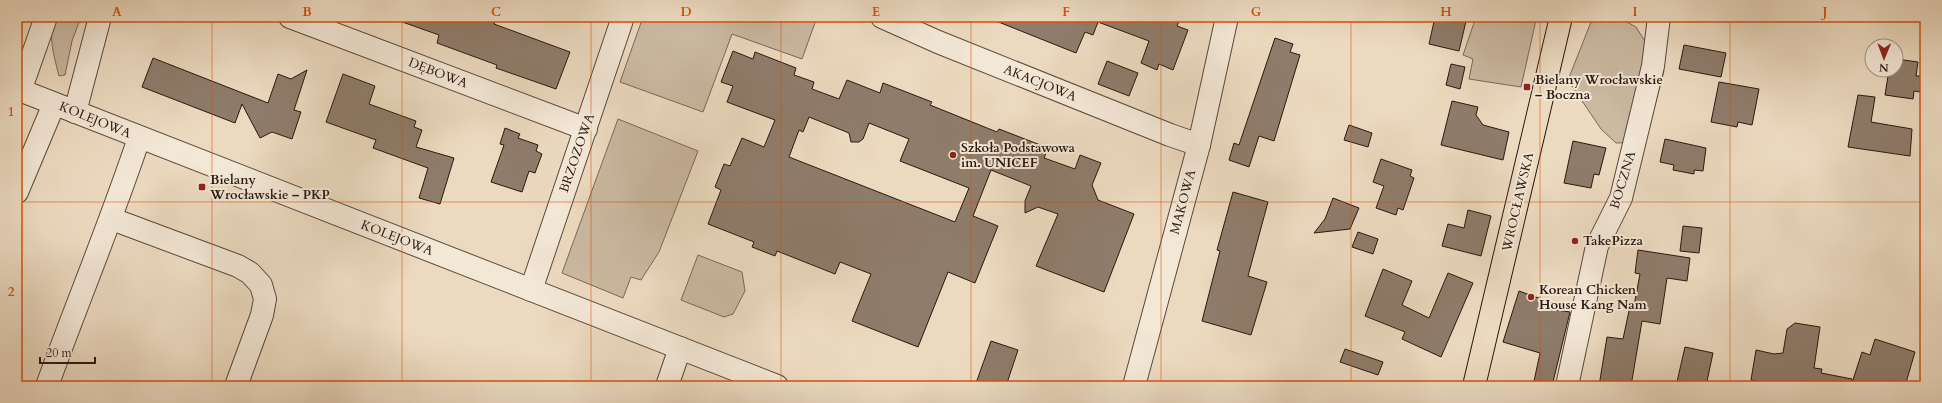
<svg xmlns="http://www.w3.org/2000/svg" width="1942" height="403" font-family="Cardo,serif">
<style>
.green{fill:#cbb9a2;stroke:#7a6858}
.building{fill:#8f7c6b;stroke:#2a170f;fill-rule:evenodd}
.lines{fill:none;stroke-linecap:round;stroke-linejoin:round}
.minor-casing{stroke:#5a483b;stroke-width:24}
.major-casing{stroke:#2a170f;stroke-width:24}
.minor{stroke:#f3e7d6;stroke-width:22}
.major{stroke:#ecdac0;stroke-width:22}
.grid{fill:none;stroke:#d5520c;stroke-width:1;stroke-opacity:0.55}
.poi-dot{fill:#8f2418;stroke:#f3e7d6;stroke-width:1.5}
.labels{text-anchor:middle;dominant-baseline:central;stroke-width:4;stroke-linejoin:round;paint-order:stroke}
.street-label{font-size:13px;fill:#2a170f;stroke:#f3e7d6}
.poi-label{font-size:13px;font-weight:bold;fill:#2a170f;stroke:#f3e7d6;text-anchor:start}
.neatline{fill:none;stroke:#d5520c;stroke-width:1.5}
.grid-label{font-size:13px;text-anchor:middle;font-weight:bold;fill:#d5520c}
</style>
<rect width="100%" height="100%" fill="#ecdac0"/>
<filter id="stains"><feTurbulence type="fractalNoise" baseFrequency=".005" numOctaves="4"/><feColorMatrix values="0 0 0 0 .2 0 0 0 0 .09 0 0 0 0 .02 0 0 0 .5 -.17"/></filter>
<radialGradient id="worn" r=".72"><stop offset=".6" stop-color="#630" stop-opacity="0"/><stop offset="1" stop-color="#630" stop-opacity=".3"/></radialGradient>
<g class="green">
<path d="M 54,17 L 81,17 L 72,41 L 65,75 L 59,76 C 54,56 48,37 54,17 Z"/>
<path d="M 643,17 L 817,17 L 802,59 L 732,34 L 703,112 L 620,82 Z"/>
<path d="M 1476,17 L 1521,17 L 1536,20 L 1521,87 L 1469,79 L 1473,59 L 1463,55 Z"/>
<path d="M 1593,17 L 1618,17 L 1636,27 L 1664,71 L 1645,142 L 1616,143 L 1601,129 L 1568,80 Z"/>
<path d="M 618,119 L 698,151 L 659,252 L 641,280 L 631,277 L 623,298 L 562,273 Z"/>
<path d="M 698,255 L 742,272 L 745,291 L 733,314 L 724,317 L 681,300 Z"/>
</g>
<g class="building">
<path d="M 395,17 L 497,17 L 494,24 L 570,52 L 556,89 L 496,68 L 497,65 L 437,43 L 439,35 L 394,19 Z"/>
<path d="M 986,17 L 1181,17 L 1177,26 L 1188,30 L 1173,70 L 1159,64 L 1157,70 L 1141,63 L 1149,41 L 1098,22 L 1093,35 L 1085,32 L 1076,53 Z"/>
<path d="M 1435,17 L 1467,17 L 1459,51 L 1429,44 Z"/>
<path d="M 1275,38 L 1293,44 L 1290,52 L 1300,55 L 1274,141 L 1259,136 L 1249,167 L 1229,160 L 1234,143 L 1239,145 Z"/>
<path d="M 1684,45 L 1726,53 L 1721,77 L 1679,69 Z"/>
<path d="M 733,51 L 753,59 L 755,52 L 796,68 L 794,75 L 814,82 L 812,89 L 839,99 L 847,80 L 880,93 L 883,83 L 932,102 L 930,105 L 997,132 L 999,129 L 1048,148 L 1044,158 L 1075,169 L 1080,155 L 1101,163 L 1092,185 L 1098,200 L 1134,214 L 1104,292 L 1036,266 L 1058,214 L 1038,207 L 1025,213 L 1025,201 L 1031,186 L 991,170 L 973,216 L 998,226 L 975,283 L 948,272 L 918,347 L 852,321 L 871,274 L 840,262 L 835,274 L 777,251 L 775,256 L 752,247 L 754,242 L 708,224 L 721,190 L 715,187 L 724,164 L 730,166 L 742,138 L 764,147 L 775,120 L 727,102 L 733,86 L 721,82 ZM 809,117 L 849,133 L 851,142 L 859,142 L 863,139 L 869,123 L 909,139 L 900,161 L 969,188 L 955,222 L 789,157 L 799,130 L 803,132 Z"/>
<path d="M 153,58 L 268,103 L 278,74 L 291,79 L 307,70 L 294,110 L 301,112 L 292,139 L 272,132 L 260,138 L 242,104 L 235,123 L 142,87 Z"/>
<path d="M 1896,59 L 1918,62 L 1916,76 L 1922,76 L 1920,92 L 1914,91 L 1913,99 L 1885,95 L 1889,70 L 1896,70 Z"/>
<path d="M 1107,61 L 1138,73 L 1129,96 L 1098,84 Z"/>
<path d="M 1451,64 L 1465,67 L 1460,89 L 1446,85 Z"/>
<path d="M 343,74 L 375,86 L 369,104 L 416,121 L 414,127 L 422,130 L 416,147 L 454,158 L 440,204 L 419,198 L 428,168 L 373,148 L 376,140 L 326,122 Z"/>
<path d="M 1719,82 L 1759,89 L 1752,125 L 1738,122 L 1737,127 L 1711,122 Z"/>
<path d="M 1858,95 L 1875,97 L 1871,122 L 1912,129 L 1910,156 L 1848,147 Z"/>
<path d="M 1452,101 L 1478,107 L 1476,115 L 1483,125 L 1509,132 L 1503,160 L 1441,145 Z"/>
<path d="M 1349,125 L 1372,133 L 1368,147 L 1344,140 Z"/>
<path d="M 505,128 L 520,134 L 518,138 L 538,145 L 536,151 L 542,154 L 535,173 L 529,171 L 522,192 L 491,182 L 504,145 L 500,144 Z"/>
<path d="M 1665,139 L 1706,148 L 1703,171 L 1694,170 L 1694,174 L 1673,170 L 1674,165 L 1660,162 Z"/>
<path d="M 1573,141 L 1606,148 L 1599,175 L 1594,174 L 1591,188 L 1564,183 Z"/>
<path d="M 1381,159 L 1412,170 L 1410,176 L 1414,178 L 1403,210 L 1398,208 L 1396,215 L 1376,208 L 1384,186 L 1373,182 Z"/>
<path d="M 1233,192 L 1268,202 L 1248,276 L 1267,282 L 1251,335 L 1202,321 L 1220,251 L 1217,250 Z"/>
<path d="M 1333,198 L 1359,208 L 1350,229 L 1314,233 L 1325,219 Z"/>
<path d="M 1468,210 L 1491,216 L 1481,256 L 1442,246 L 1448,224 L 1464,228 Z"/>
<path d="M 1683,226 L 1702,228 L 1699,253 L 1680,251 Z"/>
<path d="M 1358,232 L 1378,239 L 1373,254 L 1352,247 Z"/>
<path d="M 1638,250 L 1690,258 L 1687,281 L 1667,278 L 1660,324 L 1642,321 L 1631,386 L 1599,386 L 1607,337 L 1623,339 L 1630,306 L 1634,306 L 1640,274 L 1635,273 Z"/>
<path d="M 1383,269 L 1412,281 L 1402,305 L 1429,318 L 1448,273 L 1473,283 L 1441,357 L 1402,339 L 1405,332 L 1365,316 Z"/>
<path d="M 1519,291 L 1558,305 L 1557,310 L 1570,312 L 1552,386 L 1533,386 L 1540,353 L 1503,342 Z"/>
<path d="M 1795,323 L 1820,327 L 1814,368 L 1822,369 L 1821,373 L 1852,379 L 1852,383 L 1862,352 L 1870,355 L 1875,339 L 1915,352 L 1905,386 L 1778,386 L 1751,380 L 1756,350 L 1774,354 L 1783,353 L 1787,329 Z"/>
<path d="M 991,341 L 1018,350 L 1006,386 L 975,386 Z"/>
<path d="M 1685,347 L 1713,353 L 1706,386 L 1676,386 Z"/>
<path d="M 1345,349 L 1383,362 L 1378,375 L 1340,362 Z"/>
</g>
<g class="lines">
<g class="minor-casing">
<g id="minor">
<path d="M 290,17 L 586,129"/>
<path d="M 882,17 L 938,42 L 1170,135 L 1199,145"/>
<path d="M 17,89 L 777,386"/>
<path d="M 20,91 L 46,17"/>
<path d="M 75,112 L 100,17"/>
<path d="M 17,192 L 54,104"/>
<path d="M 112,219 L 238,266 L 250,273 L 261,285 L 265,299 L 262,315 L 236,386"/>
<path d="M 531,290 L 623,17"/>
<path d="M 47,386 C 77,303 111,222 139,138"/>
<path d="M 667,386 L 680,348"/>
<path d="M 1134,386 L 1199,145 L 1227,17"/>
<path d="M 1567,386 L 1597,246 L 1621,198 L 1653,66 L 1659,17"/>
</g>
</g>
<g class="major-casing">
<path id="major" d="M 1474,386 L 1561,17"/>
</g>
<use href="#minor" class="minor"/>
<use href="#major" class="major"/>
</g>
<path class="grid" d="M 212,17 L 212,386M 402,17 L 402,386M 591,17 L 591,386M 781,17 L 781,386M 971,17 L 971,386M 1161,17 L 1161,386M 1351,17 L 1351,386M 1540,17 L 1540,386M 1730,17 L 1730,386M 17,202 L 1925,202"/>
<g class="poi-dot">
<rect x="1523" y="83" width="8" height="8" rx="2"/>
<circle cx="953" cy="155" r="4"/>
<rect x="198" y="183" width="8" height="8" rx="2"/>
<circle cx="1575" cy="241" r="4"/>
<circle cx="1531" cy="297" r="4"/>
</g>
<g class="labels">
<g class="street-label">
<text transform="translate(438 73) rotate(21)">DĘBOWA</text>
<text transform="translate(1040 83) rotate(22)">AKACJOWA</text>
<text transform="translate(95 120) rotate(22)">KOLEJOWA</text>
<text transform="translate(577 153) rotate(-71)">BRZOZOWA</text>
<text transform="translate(1623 180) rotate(-73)">BOCZNA</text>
<text transform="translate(1183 202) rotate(-75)">MAKOWA</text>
<text transform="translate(1518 202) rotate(-77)">WROCŁAWSKA</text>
<text transform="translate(397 238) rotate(21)">KOLEJOWA</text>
</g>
<g class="poi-label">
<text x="1535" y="80">Bielany Wrocławskie<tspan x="1535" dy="15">– Boczna</tspan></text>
<text x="961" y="148">Szkoła Podstawowa<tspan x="961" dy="15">im. UNICEF</tspan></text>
<text x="210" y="180">Bielany<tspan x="210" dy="15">Wrocławskie – PKP</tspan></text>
<text x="1583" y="241">TakePizza</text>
<text x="1539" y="290">Korean Chicken<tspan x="1539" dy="15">House Kang Nam</tspan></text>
</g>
</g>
<rect width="1942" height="403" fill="none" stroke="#ecdac0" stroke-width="44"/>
<g transform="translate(1884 58) rotate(181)"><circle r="19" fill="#f3e7d6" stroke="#a39486"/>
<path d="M0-3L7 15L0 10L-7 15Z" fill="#8f2418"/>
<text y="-6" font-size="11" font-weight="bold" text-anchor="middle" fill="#2a170f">N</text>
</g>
<path d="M40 357v6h55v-6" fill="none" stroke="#2a170f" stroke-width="2"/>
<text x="46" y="357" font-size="12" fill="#2a170f" stroke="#f3e7d6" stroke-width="3" paint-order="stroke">20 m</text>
<rect x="22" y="22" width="1898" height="359" class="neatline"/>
<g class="grid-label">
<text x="117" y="16">A</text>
<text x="307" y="16">B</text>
<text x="496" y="16">C</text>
<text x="686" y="16">D</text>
<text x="876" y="16">E</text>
<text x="1066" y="16">F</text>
<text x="1256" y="16">G</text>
<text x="1446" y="16">H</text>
<text x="1635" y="16">I</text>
<text x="1825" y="16">J</text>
<text x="11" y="116">1</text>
<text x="11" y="296">2</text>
</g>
<rect width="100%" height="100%" filter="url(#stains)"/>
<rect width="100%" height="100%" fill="url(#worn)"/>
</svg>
